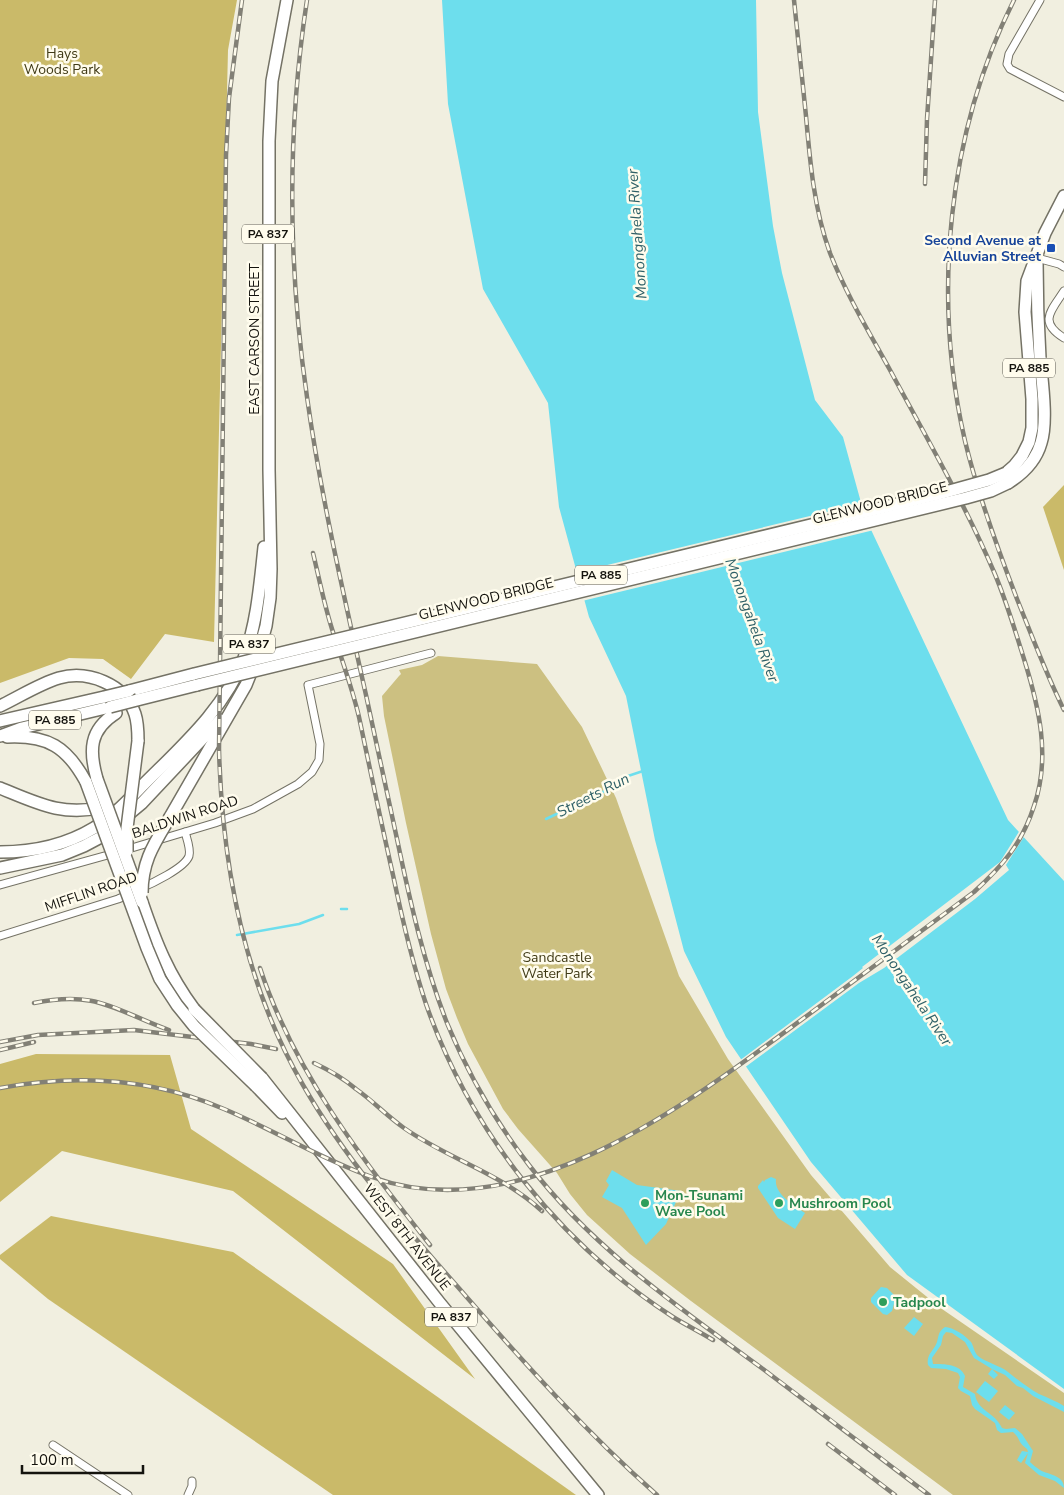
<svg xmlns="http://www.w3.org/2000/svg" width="1064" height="1495" font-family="'Nunito Sans',sans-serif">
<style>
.green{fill:#ccc081}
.forest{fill:#caba69}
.water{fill:#6ddeed}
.pier{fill:#f1efe0}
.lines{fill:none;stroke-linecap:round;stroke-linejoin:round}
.stream{stroke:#6ddeed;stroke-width:2.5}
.minor-casing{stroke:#747265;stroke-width:9}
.primary-casing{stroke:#747265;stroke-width:14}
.minor{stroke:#fff;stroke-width:7}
.primary{stroke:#fff;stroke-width:11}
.rail-casing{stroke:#828076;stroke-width:4.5}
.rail{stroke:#fffced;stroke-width:2.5;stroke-dasharray:8;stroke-linecap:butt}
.primary-bridge-casing{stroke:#747265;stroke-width:14;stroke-linecap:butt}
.primary-bridge{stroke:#fff;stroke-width:11}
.transit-dot{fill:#1a4fb4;stroke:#fffced;stroke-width:2}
.leisure-dot{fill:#2e9e5b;stroke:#fffced;stroke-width:2}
.labels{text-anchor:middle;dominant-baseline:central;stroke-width:5;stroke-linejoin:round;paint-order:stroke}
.shield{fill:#fffced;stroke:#5a5951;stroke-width:1}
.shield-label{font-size:12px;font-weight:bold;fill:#14130e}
.park-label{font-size:14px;fill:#403a16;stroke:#fffced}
.transit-label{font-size:14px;font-weight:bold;fill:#164399;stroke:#fffced;text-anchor:end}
.street-label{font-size:14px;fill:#14130e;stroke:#fffced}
.leisure-label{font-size:14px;font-weight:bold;fill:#27864d;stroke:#fffced;text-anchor:start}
.water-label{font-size:15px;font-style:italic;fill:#2f6067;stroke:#fffced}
</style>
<rect width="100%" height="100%" fill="#f1efe0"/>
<path class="green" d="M 438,656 L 537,664 L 582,727 L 616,798 L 679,976 L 728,1059 L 811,1175 L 890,1267 L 942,1309 L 1064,1393 L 1064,1495 L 953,1495 L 691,1301 L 630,1254 L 587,1215 L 570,1194 L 557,1173 L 518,1129 L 503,1109 L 468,1044 L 457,1018 L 446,989 L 431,934 L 406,823 L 384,716 L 382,696 L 399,676 L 401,674 L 399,670 L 422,665 Z"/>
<g class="forest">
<path d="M 0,0 L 237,0 L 228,50 L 214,642 L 165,634 L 131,679 L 103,659 L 69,658 L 0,683 Z"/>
<path d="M 1064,485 L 1064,570 L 1043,507 Z"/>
<path d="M 36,1054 L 170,1055 L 191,1129 L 393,1264 L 475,1379 L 233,1191 L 62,1151 L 0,1202 L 0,1064 Z"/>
<path d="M 51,1216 L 233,1252 L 576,1495 L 333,1495 L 48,1299 L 0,1259 L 0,1255 Z"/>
</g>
<g class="water">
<path d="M 442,0 L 756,0 L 758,112 L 773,226 L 782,273 L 815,400 L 843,437 L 865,517 L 1008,820 L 1064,881 L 1064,1389 L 907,1275 L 811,1162 L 726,1037 L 684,951 L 655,840 L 626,696 L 589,617 L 559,507 L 548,403 L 483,289 L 448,104 Z"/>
<path d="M 612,1170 L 637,1185 L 681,1191 L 666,1224 L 646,1245 L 622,1208 L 602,1197 L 609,1185 L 606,1181 Z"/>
<path d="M 771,1177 L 776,1179 C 774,1194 793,1204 805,1213 L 795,1229 L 778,1218 L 758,1188 L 758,1186 L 763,1180 L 764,1182 L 765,1180 Z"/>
<path d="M 881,1287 L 887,1288 L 896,1297 L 892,1311 L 887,1315 L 883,1314 L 871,1302 L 871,1298 Z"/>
<path d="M 914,1317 L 923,1324 L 914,1336 L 904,1328 Z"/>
<path d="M 945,1327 C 953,1327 966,1336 971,1342 C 974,1347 974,1352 978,1356 C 985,1362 1001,1366 1008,1372 C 1018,1380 1028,1388 1039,1394 C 1048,1398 1056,1401 1064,1406 L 1064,1412 L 1033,1396 L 1023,1388 L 1017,1386 L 1005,1375 L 992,1369 L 998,1375 L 994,1379 L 988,1374 L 992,1369 L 974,1358 L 965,1342 L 952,1333 L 946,1332 L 943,1336 L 941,1345 L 932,1358 L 933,1364 C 945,1364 960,1364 965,1376 L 963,1387 L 975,1394 C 977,1411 995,1412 1002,1428 L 1006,1429 L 1015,1428 L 1022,1434 L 1033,1451 L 1030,1462 C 1033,1465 1037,1468 1040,1470 C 1049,1475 1064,1475 1064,1488 L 1055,1481 L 1039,1475 L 1025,1463 L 1028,1453 L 1021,1463 L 1017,1460 L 1022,1451 L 1028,1452 L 1027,1449 C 1017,1442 1021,1439 1013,1432 L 1001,1433 L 997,1430 L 995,1423 L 975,1409 L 972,1405 L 970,1396 L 961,1391 L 958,1388 L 960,1377 L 958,1373 L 946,1369 L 931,1368 L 928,1365 C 926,1354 934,1351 937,1342 C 939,1335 938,1332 945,1327 Z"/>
<path d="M 985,1381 L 998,1391 L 989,1402 L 976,1392 Z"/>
<path d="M 1005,1405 L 1015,1413 L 1009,1420 L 999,1412 Z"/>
</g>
<g class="pier">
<path d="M 864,503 L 874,530 L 582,601 L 574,573 Z"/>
<path d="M 1020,830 L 1025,835 L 1006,865 L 1009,870 L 975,899 L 884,968 L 859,983 L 744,1068 L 739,1061 L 853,976 L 863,968 L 862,967 L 1000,862 Z"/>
</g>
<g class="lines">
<g class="stream">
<path d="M 546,819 L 607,790 L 622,778 L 643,771"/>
<path d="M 341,909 L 347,909"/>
<path d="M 237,935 L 299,924 L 323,915"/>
</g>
<g class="minor-casing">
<g id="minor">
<path d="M 1040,0 L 1009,54 L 1007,64 L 1010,69 L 1064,97"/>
<path d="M 1037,258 L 1059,264 L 1064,267"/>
<path d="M 1064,291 C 1051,311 1038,322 1064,338"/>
<path d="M 125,850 L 215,823 L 253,809 L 298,784 L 312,772 L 319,760 L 320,744 L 308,685 L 431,653"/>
<path d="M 0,885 L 115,853"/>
<path d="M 139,889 C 151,884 185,868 189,856 C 191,850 187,839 185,832"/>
<path d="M 0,936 L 118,899 L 130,894"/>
<path d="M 53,1445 L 128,1495"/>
<path d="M 188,1495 L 192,1486 L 192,1481"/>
</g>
</g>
<g class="primary-casing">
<g id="primary">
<path d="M 1006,473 L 1014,466 L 1022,456 L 1029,442 L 1032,428 L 1032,399 L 1025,312 L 1027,281 L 1045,233 L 1064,196"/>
<path d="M 1008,483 C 1024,473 1036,461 1041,443 C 1048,421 1042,381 1040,358 C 1038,326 1037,294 1037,262"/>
<path d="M 129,691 L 194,674"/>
<path d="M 137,700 L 197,685"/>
<path d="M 0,706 C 19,697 39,684 59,678 C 88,670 125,684 135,714 C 138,723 138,732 138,741"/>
<path d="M 0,721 L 104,697"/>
<path d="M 0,736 L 22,728 L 110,707"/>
<path d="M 7,737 C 48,735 67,747 86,782"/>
<path d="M 97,779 C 89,751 89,730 116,713"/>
<path d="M 0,788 C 37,803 63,817 103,807"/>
<path d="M 170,817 L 246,685 L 258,655 L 266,626 L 270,598 L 271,569 L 269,470 L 269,141 L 272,81 L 287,0"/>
<path d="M 0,852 C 33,852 66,845 94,828 C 114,816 129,799 145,783 C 182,746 225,708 244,658 C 257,623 260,584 264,547"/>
<path d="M 0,868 L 62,855 L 84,846 L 101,837 L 142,803 L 220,720"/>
<path d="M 142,902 C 156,943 168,974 194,1009"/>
<path d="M 262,1078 L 439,1302 L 598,1495"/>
<path d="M 256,1086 L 282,1113"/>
</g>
</g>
<use href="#minor" class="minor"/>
<use href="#primary" class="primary"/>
<g class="rail-casing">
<g id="rail">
<path d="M 242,0 L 229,98 L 226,155 L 219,749 C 222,866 244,983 303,1085 C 347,1162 406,1228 464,1294 C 525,1364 587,1433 657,1495"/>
<path d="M 307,0 C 287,131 288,266 307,397 C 321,497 344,596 366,695 C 376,743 387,791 397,839 C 410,901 424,964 447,1023 C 468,1074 495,1121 529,1165 C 592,1248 680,1308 763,1369 C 819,1411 874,1453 929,1495"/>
<path d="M 1014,0 C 947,133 932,297 965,441 C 978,495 997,547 1017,599 C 1032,636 1046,674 1064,710"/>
<path d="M 925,184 L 927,119 L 935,0"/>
<path d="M 313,553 C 319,578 324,604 332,629 C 341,658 352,687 359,717 C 370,769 381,822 393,875 C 402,918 412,962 426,1004 C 470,1131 560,1244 673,1317 C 686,1325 700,1332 713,1340"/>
<path d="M 260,968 C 294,1072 363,1160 430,1245"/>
<path d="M 34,1003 C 97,990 114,1010 169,1030"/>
<path d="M 0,1042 L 38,1035 L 134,1030 L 251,1044 L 276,1049"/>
<path d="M 0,1050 L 34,1042"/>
<path d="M 314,1063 C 329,1070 343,1078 356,1089 C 373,1101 387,1116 404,1128 C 448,1159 501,1173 542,1211"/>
<path d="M 0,1088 C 76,1074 152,1078 224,1109 C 274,1130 321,1159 372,1177 C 524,1232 692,1100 808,1015 C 863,974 918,933 974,892 C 1002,866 1022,844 1034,806 C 1051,757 1039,707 1024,659 C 1015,630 1006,600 994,572 C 964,502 926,437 890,370 C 869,332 846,294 830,253 C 814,209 810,162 806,116 C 802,77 798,39 794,0"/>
<path d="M 828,1444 L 895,1495"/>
</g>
</g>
<use href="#rail" class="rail"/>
<g class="primary-bridge-casing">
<g id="primary-bridge">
<path d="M 194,674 L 935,495 L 989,480 L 1006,473"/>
<path d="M 197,685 L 966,498 L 991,491 L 1008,483"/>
<path d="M 104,697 L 129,691"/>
<path d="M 110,707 L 137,700"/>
<path d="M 97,779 L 142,902"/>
<path d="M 86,782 L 147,948 L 160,979 L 177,1005 L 194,1026 L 256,1086"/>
<path d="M 127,851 L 127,828 L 138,741"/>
<path d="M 142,893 C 142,861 154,844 170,817"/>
<path d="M 194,1009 L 262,1078"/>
</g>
</g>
<use href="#primary-bridge" class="primary-bridge"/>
</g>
<rect class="transit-dot" x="1046" y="243" width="10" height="10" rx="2.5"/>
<g class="leisure-dot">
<circle cx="645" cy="1203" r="5"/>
<circle cx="779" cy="1203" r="5"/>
<circle cx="883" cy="1302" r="5"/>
</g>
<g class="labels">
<g class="shield">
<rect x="242" y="224.5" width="52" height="19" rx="4"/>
<rect x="1003" y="358.5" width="52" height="19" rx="4"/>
<rect x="575" y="565.5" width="52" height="19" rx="4"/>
<rect x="223" y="634.5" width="52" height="19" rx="4"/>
<rect x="29" y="710.5" width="52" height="19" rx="4"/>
<rect x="425" y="1307.5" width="52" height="19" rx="4"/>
</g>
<g class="shield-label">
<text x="268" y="234">PA 837</text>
<text x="1029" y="368">PA 885</text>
<text x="601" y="575">PA 885</text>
<text x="249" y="644">PA 837</text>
<text x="55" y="720">PA 885</text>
<text x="451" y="1317">PA 837</text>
</g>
<g class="park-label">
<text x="62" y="53">Hays<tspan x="62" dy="16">Woods Park</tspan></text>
<text x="557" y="957">Sandcastle<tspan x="557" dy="16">Water Park</tspan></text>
</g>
<g class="transit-label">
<text x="1041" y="240">Second Avenue at<tspan x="1041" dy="16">Alluvian Street</tspan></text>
</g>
<g class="street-label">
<text transform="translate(254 339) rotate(-90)">EAST CARSON STREET</text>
<text transform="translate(880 503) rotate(-14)">GLENWOOD BRIDGE</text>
<text transform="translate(486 599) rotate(-14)">GLENWOOD BRIDGE</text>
<text transform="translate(185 817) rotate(-18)">BALDWIN ROAD</text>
<text transform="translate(91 892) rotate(-19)">MIFFLIN ROAD</text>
<text transform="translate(407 1237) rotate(52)">WEST 8TH AVENUE</text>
</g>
<g class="leisure-label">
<text x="655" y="1195">Mon-Tsunami<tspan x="655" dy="16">Wave Pool</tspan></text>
<text x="789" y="1203">Mushroom Pool</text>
<text x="893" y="1302">Tadpool</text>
</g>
<g class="water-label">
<text transform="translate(637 234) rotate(-94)">Monongahela River</text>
<text transform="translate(752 620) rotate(70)">Monongahela River</text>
<text transform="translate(593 795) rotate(-27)">Streets Run</text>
<text transform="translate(912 990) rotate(56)">Monongahela River</text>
</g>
</g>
<path d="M22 1465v8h121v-8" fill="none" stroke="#14130e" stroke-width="2.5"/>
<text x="30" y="1465" font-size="15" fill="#14130e" stroke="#fffced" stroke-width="4" paint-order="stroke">100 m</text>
</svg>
